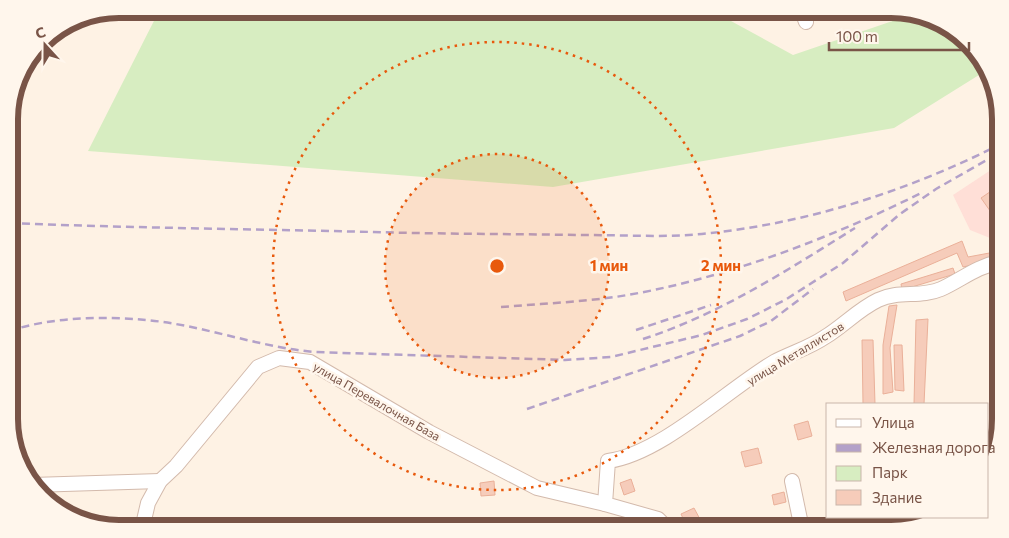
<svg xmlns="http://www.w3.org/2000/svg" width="1009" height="538" font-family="Commissioner,sans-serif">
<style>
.commercial{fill:#ffdfd7}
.green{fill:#d7edc1}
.building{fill:#f6ccba;stroke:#eab099}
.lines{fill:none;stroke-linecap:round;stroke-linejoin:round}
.minor-casing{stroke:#d3baac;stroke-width:16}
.minor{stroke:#fff;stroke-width:14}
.rail{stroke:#b3a1c9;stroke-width:2.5;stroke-dasharray:8 5;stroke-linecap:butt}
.ring{fill:none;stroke:#e8590c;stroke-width:2.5;stroke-dasharray:2.5 5}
.labels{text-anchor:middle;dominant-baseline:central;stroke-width:5;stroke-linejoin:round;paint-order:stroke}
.street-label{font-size:12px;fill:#795447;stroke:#fff6ec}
.rim{fill:none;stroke:#795447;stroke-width:6}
.centre{fill:#e8590c;stroke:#fff6ec;stroke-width:2.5}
.ring-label{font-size:15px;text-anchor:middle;font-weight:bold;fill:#e8590c;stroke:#fff6ec;stroke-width:5;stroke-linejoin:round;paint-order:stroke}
</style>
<rect width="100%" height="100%" fill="#fef2e4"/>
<path class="commercial" d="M 1000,164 L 1000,242 L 970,230 L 953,195 Z"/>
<g class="green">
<path d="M 160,9 L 709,9 L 793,55 L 913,14 L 940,20 L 982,57 L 987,70 L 894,128 L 553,187 L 88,151 Z"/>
<path d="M 58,28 L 14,91 C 21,66 36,42 58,28 Z"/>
</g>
<g class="building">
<path d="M 1000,185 L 1000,225 L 981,198 Z"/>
<path d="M 962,241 L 968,257 L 1000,251 L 1000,259 L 963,267 L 957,253 L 846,301 L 843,292 Z"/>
<path d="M 953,268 L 955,274 L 902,290 L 901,284 Z"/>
<path d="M 897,305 L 890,348 L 893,392 L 883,394 L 883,345 L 889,306 Z"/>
<path d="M 928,319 L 924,404 L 914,404 L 916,320 Z"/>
<path d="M 862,340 L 873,340 L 875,404 L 863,404 Z"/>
<path d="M 894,345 L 902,345 L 904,391 L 895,390 Z"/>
<path d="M 808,421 L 812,436 L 798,440 L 794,425 Z"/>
<path d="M 758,448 L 762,463 L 745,467 L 741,452 Z"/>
<path d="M 631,479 L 635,491 L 624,495 L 620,483 Z"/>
<path d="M 494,481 L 495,495 L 481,496 L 480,483 Z"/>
<path d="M 784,492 L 786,502 L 774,505 L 772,495 Z"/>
<path d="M 694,508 L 701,521 L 687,527 L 681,514 Z"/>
</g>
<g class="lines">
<g class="minor-casing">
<g id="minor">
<path d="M 801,9 L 806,22"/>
<path d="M 898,13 L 902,11"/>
<path d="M 792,481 L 802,529"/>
<path d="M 32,485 L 160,481"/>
<path d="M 142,529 L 148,503 L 160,481 L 176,466 L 258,367 L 279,358 L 310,362 L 429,432 L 537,488 L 605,504"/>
<path d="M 668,529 L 658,519 L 605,504 L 608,461 C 661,454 727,390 774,362 C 791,353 809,348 825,337 C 843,326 859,309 878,300 C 899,290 920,298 941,289 C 961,280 977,266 1000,262"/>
<path d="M 870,529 L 891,517"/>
</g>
</g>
<use href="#minor" class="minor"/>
<g class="rail">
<path d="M 9,223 C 130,228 252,229 373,232 C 443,234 514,234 585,235 C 627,235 669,238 711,233 C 812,222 909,190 999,145"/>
<path d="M 501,307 C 539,304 578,302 615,297 C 716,282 829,239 921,193"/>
<path d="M 636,330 L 711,305"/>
<path d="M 9,331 C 52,317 102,316 146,320 C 203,325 257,347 315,352 L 565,360 L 611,357 L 702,335 L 747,319 L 785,300 L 843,263 L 900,214 L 936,189 L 999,153"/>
<path d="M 643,339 C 720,314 786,271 855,228"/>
<path d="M 527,409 L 740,336 L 771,321 L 813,289"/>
</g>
</g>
<circle cx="497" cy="266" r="112" fill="#e8590c" fill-opacity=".12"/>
<g class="ring">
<circle cx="497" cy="266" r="112"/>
<circle cx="497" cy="266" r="224"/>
</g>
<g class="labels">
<g class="street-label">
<text transform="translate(795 353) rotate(-31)">улица Металлистов</text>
<text transform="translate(377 401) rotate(30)">улица Перевалочная База</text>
</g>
</g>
<path d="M0 0H1009V538H0ZM119 18H891A101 101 0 0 1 992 119V419A101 101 0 0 1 891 520H119A101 101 0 0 1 18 419V119A101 101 0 0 1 119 18Z" fill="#fff6ec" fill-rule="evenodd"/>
<path class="rim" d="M119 18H891A101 101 0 0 1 992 119V419A101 101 0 0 1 891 520H119A101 101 0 0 1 18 419V119A101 101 0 0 1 119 18Z"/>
<circle cx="497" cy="266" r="8" class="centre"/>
<g class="ring-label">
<text x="609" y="271">1 мин</text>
<text x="721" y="271">2 мин</text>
</g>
<rect x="826" y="403" width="162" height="115" fill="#fff6ec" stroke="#c9b5aa"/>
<rect x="836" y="419" width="25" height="8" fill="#ffffff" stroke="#c9b5aa"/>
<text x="872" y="428" font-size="15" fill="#795447">Улица</text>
<rect x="836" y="444" width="25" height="8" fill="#b3a1c9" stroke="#c9b5aa"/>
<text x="872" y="453" font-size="15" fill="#795447">Железная дорога</text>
<rect x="836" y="466" width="25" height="15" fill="#d7edc1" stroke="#c9b5aa"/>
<text x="872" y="478" font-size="15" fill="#795447">Парк</text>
<rect x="836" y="490" width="25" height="15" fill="#f6ccba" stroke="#c9b5aa"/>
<text x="872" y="503" font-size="15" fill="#795447">Здание</text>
<g transform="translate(45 45) rotate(339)" stroke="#fff6ec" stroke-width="4" paint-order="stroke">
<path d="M0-4L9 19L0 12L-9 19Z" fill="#795447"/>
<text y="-8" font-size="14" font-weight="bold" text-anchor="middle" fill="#795447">С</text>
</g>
<path d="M829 42v8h140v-8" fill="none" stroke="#795447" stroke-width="2.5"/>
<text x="836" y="42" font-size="15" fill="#795447" stroke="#fff6ec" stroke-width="4" paint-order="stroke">100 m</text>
</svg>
